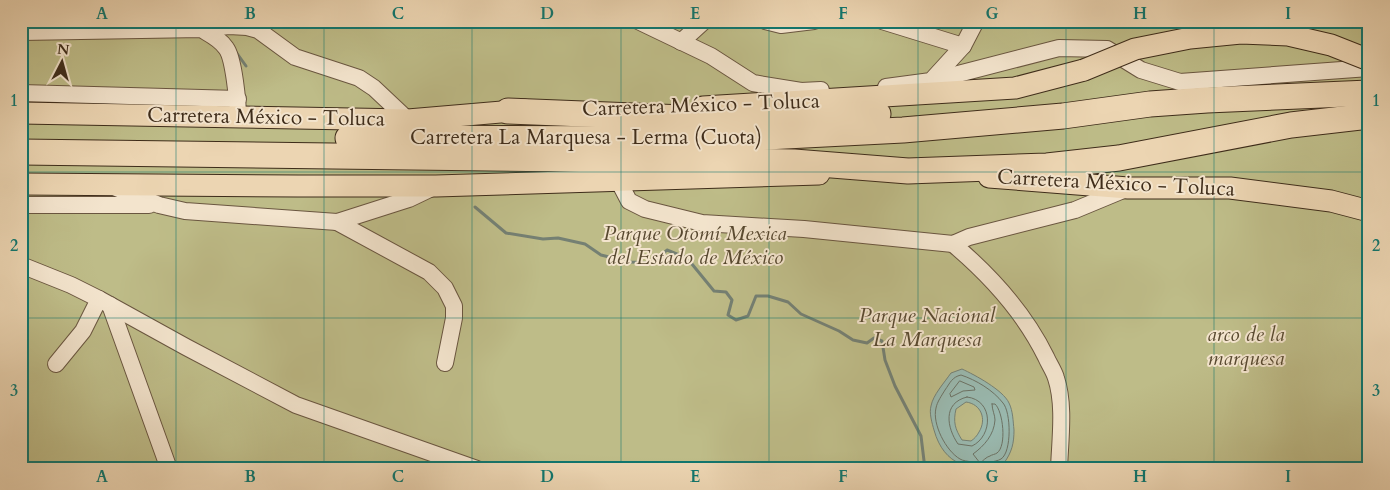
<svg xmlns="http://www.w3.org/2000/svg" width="1390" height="490" font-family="Cardo,serif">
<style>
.green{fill:#bebc88;stroke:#7e7451}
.water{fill:#99b8ae;stroke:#758073;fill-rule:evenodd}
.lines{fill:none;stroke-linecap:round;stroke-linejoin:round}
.shore{stroke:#6c7264;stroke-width:1}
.stream{stroke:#758073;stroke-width:3}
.minor-casing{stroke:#6a5640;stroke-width:18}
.major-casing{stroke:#3e2c1a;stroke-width:23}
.highway-casing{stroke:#3e2c1a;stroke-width:27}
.minor{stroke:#f3e4cd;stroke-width:16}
.major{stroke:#ecd5b2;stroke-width:21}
.highway{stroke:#ecd5b2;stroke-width:25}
.major-bridge-casing{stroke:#3e2c1a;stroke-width:23;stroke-linecap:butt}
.major-bridge{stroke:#ecd5b2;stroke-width:21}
.grid{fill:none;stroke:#0f766e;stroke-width:1;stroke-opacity:0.55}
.labels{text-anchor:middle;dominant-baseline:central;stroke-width:4;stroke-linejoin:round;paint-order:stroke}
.street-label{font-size:21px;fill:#3e2c1a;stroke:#f3e4cd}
.park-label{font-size:21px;font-style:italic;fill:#584930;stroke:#f3e4cd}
.neatline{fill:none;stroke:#0f766e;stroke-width:2}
.grid-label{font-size:16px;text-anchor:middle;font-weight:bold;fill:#0f766e}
</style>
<rect width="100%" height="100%" fill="#ecd5b2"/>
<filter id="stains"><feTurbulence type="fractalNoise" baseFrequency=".004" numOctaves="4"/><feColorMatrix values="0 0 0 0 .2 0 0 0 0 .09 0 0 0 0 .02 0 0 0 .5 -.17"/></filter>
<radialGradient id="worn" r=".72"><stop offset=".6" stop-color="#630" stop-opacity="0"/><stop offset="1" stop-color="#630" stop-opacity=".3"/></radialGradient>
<rect class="green" x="21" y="21" width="1348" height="448"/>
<path class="water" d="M 962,369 C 975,375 1003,390 1009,403 C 1013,411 1013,421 1014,430 C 1014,443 1012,452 1004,463 C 971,473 944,466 934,430 C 932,423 929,413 931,406 C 933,395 944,383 951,373 ZM 966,402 C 981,404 987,419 979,432 C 977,436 974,439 971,441 L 962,440 C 955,429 953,422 956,409 Z"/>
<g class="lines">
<g class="shore">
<path d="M 960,381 L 974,387 L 975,390 L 963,391 L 951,397 L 950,394 Z"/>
<path d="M 967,397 C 994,400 993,436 972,446 L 958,444 C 947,428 942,403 967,397 Z"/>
<path d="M 992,404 L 995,404 C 1003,411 1007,446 997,453 C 996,454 991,455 990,456 C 986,457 983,461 980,463 L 973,454 C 984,446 994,435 995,420 C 995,415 992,410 992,404 Z"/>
<path d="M 974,469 L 971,462 C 968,461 963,461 960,459 C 946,451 932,424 936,408 C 937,402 942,395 945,390 C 950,383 952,377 961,375 C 976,380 993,390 1003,403 C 1011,412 1012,452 1001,459 C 998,461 993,461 990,463 L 988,469"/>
</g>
<g class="stream">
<path d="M 236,52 L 246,66"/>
<path d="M 475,207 L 506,233 L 543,239 L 558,238 L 585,244 L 601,255 L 630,262 L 653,263 L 667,250 L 687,258 L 714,291 L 726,292 L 732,300 L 728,315 L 736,320 L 748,316 L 756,296 L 768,296 L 788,302 L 801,314 L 839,331 L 853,340 L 867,343 L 874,338 L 882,341 L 885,360 L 895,386 L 921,436 L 925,469"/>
</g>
<g class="minor-casing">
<g id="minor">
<path d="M 638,21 L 711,56 L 753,83 L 801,91 L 821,90"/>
<path d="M 765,21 L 781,25 L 814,21"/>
<path d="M 882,21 L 963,46"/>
<path d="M 201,29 L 229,26 L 247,27 L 258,30 L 295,57 L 359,78 L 374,88 L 408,120"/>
<path d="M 21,32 L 201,29 C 211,35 220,39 226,48 C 234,58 238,104 238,117"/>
<path d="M 681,42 L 704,21"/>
<path d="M 886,87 L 931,81 L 963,46 L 976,21"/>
<path d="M 21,93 L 238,99"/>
<path d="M 918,95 L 931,81 L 1059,48 L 1107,49 L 1141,70 L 1180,82 L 1369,68"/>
<path d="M 618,180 L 629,201 L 645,209 L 702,223 L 804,229 L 953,244 L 969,237 L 1075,210 L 1128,188"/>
<path d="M 114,187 L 159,205 L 185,211 L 337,222 L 409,199 L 432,188"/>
<path d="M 21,205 L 149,205"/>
<path d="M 337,222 L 429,272 L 445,288 L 454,306 L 454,318 L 445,363"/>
<path d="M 953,244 C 991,276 1024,312 1046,357 C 1049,364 1054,371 1056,378 C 1065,405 1060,440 1059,469"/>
<path d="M 21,265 L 71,285 L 99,299 L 186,347 L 296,405 L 477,469"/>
<path d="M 110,305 L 169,469"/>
<path d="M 56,364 L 83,331 L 99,299"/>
</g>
</g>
<g class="major-casing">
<g id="major">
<path d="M 703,107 L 1015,88 L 1084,70"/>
<path d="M 21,113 L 408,120 L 525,110"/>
<path d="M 989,177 L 1128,188 L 1230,188 L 1331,201 L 1369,211"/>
<path d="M 21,184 L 298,186 L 436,186 L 819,174"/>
</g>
</g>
<g class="highway-casing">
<g id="highway">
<path d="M 508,111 L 709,119 L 878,114"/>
<path d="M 348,138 L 657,139 L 745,138 L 903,130 L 1063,116 L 1150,104 L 1207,100 L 1369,93"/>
<path d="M 21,152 L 794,162 L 908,171 L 1047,166 L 1119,158 L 1291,125 L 1369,116"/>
</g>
</g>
<use href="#minor" class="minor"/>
<use href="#major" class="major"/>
<use href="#highway" class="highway"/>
<g class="major-bridge-casing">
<path id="major-bridge" d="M 1084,70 L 1135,49 L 1190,38 L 1241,33 L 1288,35 L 1331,45 L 1369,60"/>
</g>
<use href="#major-bridge" class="major-bridge"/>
</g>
<path class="grid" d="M 176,21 L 176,469M 324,21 L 324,469M 472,21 L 472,469M 621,21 L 621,469M 769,21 L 769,469M 918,21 L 918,469M 1066,21 L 1066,469M 1214,21 L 1214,469M 21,172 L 1369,172M 21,318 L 1369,318"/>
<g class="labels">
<g class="street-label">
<text transform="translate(701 105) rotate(-2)">Carretera México - Toluca</text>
<text transform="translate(266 117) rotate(1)">Carretera México - Toluca</text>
<text x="586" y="137">Carretera La Marquesa - Lerma (Cuota)</text>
<text transform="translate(1116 183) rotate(3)">Carretera México - Toluca</text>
</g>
<g class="park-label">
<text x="695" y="233">Parque Otomí Mexica<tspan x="695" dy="24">del Estado de México</tspan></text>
<text x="927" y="315">Parque Nacional<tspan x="927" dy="24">La Marquesa</tspan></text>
<text x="1246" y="334">arco de la<tspan x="1246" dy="24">marquesa</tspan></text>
</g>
</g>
<rect width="1390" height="490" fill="none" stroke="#ecd5b2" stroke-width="55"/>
<g transform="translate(62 62) rotate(6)" stroke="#f3e4cd" stroke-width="4" paint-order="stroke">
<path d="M0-4L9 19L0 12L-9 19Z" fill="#3e2c1a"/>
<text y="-8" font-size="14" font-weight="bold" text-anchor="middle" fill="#3e2c1a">N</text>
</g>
<rect x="28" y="28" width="1334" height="434" class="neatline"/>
<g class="grid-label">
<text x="102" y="19">A</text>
<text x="250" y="19">B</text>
<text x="398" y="19">C</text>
<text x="547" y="19">D</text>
<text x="695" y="19">E</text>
<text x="843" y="19">F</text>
<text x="992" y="19">G</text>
<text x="1140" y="19">H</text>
<text x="1288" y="19">I</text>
<text x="14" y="106">1</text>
<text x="1376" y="106">1</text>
<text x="14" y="251">2</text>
<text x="1376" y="251">2</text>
<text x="14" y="396">3</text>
<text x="1376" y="396">3</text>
<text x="102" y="482">A</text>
<text x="250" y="482">B</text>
<text x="398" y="482">C</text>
<text x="547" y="482">D</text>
<text x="695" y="482">E</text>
<text x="843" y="482">F</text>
<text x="992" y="482">G</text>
<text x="1140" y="482">H</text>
<text x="1288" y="482">I</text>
</g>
<rect width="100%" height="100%" filter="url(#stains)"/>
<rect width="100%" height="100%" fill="url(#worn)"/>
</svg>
